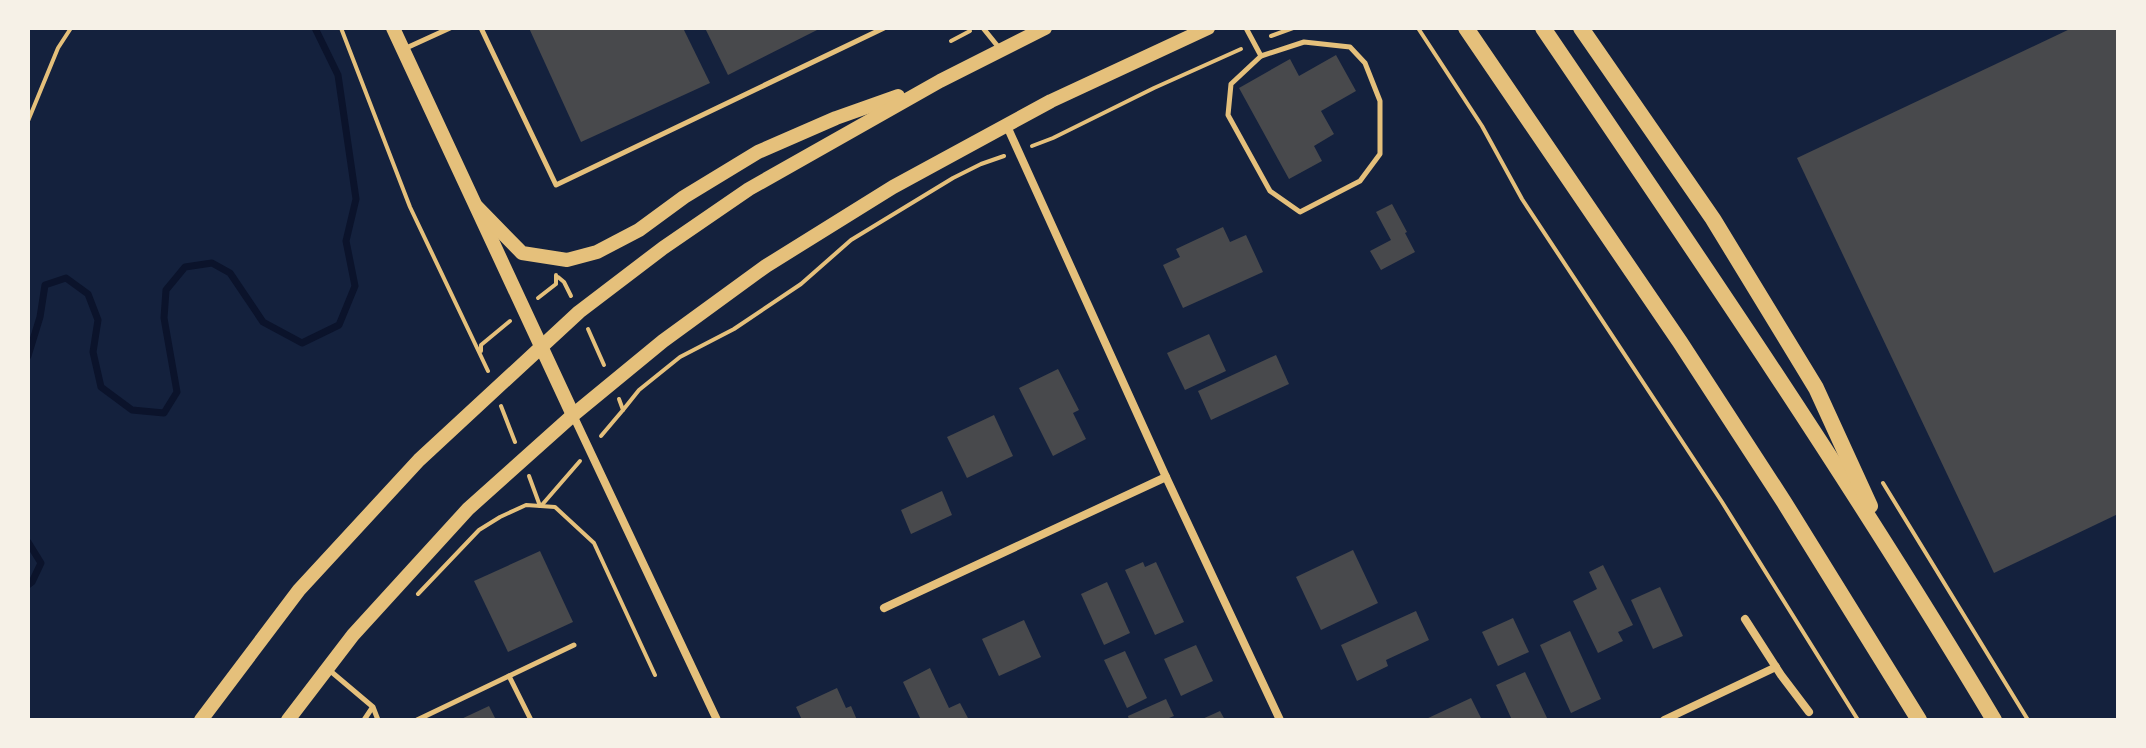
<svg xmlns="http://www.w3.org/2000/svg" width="2146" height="748" font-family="'Nunito Sans',sans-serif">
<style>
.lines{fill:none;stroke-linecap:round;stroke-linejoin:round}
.stream{stroke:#0b132b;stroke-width:7}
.building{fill:#48494c}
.path{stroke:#e5c07b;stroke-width:4}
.service{stroke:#e5c07b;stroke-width:5}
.minor{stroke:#e5c07b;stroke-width:8}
.secondary{stroke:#e5c07b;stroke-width:14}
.primary{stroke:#e5c07b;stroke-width:16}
</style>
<rect width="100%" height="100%" fill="#14213d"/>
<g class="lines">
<g class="stream">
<path d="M 28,356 L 40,317 L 45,285 L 66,278 L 88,294 L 98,320 L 93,352 L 101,387 L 132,410 L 164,413 L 177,392 L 164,318 L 166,290 L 185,267 L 212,263 L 230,273 L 263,322 L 302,343 L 339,325 L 355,286 L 346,241 L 356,199 L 338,75 L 315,28"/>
<path d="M 28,542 L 41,563 L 32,582 L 28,585"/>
</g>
</g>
<g class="building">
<path d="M 529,28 L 683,28 L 710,83 L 581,142 Z"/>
<path d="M 705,28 L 821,28 L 728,75 Z"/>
<path d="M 2072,28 L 2118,28 L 2118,514 L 1994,573 L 1797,158 Z"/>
<path d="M 1336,55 L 1356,91 L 1321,111 L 1334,134 L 1314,146 L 1322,161 L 1289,179 L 1239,88 L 1290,59 L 1299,76 Z"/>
<path d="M 1392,204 L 1407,232 L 1405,233 L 1415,252 L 1381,270 L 1370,251 L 1391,240 L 1376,212 Z"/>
<path d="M 1223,227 L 1230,242 L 1246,235 L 1263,272 L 1183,308 L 1163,265 L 1180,257 L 1176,249 Z"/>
<path d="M 1209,334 L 1226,371 L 1185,390 L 1167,353 Z"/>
<path d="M 1276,355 L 1289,384 L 1211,420 L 1198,391 Z"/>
<path d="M 1058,369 L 1079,410 L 1073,413 L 1086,439 L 1053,456 L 1019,388 Z"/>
<path d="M 994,415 L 1013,456 L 967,478 L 947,437 Z"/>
<path d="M 942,491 L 952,515 L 911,534 L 901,510 Z"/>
<path d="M 1353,550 L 1378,603 L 1321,630 L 1296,577 Z"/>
<path d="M 540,551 L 573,622 L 508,652 L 474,581 Z"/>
<path d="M 1143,562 L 1145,567 L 1156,562 L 1184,622 L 1155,635 L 1125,570 Z"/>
<path d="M 1603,565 L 1633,625 L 1618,632 L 1623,641 L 1598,653 L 1573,601 L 1597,589 L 1589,572 Z"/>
<path d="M 1107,582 L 1130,633 L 1104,645 L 1081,594 Z"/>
<path d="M 1660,587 L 1683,636 L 1653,649 L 1631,600 Z"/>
<path d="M 1416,611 L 1429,640 L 1386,660 L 1388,666 L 1357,681 L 1341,645 Z"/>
<path d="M 1513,618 L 1529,652 L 1498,666 L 1482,632 Z"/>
<path d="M 1024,620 L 1041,657 L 999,676 L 982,639 Z"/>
<path d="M 1570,631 L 1601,699 L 1571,713 L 1540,645 Z"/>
<path d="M 1196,645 L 1213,681 L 1181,696 L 1164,659 Z"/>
<path d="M 1125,651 L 1147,698 L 1127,708 L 1104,660 Z"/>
<path d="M 930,668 L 949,708 L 960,703 L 969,720 L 921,720 L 903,682 Z"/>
<path d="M 1525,672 L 1548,720 L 1512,720 L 1496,685 Z"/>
<path d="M 837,688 L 846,708 L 851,706 L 857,720 L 802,720 L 796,707 Z"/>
<path d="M 1471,698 L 1482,720 L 1424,720 Z"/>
<path d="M 1166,699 L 1174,716 L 1164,720 L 1129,720 L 1128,716 Z"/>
<path d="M 489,706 L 496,720 L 459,720 Z"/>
<path d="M 1220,711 L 1225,720 L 1200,720 Z"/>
</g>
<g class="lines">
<g class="path">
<path d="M 341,28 L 410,207 L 488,371"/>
<path d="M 1418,28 L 1482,126 L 1522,199 L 1722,502 L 1858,720"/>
<path d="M 1271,36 L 1293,28"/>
<path d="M 951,41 L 970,31"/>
<path d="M 28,121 L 58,48 L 71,28"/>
<path d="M 1032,146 L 1053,138 L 1154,88 L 1241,49"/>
<path d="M 558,277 L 564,282 L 571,296"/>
<path d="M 538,298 L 556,284 L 556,275"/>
<path d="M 588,329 L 604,365"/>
<path d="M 481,351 L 481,345 L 510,321"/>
<path d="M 501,406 L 515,442"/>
<path d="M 623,410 L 639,390 L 680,357 L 734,329 L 801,284 L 851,240 L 953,178 L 981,164 L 1004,156"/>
<path d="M 601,436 L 623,410 L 619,399"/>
<path d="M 529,476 L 540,506"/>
<path d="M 1883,483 L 2028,720"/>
<path d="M 541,506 L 580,461"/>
<path d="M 418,594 L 479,530 L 500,517 L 526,505 L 555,507 L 594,543 L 655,675"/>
</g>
<g class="service">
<path d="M 481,28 L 556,185 L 884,28"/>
<path d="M 983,28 L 1000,49"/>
<path d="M 1246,28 L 1261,56"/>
<path d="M 1304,42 L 1350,47 L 1365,63 L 1380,101 L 1380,154 L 1360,181 L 1300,212 L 1270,191 L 1228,115 L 1231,84 L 1261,56 Z"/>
<path d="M 404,49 L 450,28"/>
<path d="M 328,669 L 373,707 L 378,720"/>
<path d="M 509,676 L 531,720"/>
<path d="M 364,720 L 372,708"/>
<path d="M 417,720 L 574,645"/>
</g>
<g class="minor">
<path d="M 1006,124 L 1166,477 L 1280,720"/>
<path d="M 573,415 L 717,720"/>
<path d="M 884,608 L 1166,477"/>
<path d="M 1745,619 L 1781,675 L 1809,712"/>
<path d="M 1664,720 L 1776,667"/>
</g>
<g class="secondary">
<path d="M 393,28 L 573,415"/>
<path d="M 477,207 L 522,253 L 567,260 L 597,252 L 639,230 L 684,197 L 758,152 L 836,118 L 898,96"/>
<path d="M 201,720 L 299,590 L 419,460 L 579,312 L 663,248 L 749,189 L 940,81 L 1045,28"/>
<path d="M 288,720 L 353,635 L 468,509 L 573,415 L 663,341 L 766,266 L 893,187 L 1051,101 L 1208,28"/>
</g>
<g class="primary">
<path d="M 1466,28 L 1680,342 L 1784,502 L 1919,720"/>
<path d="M 1543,28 C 1698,256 1853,484 1994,720"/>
<path d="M 1581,28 L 1713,219 L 1816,388 L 1870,506"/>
</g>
</g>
<rect width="2146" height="748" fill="none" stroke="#f6f1e7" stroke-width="60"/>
</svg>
